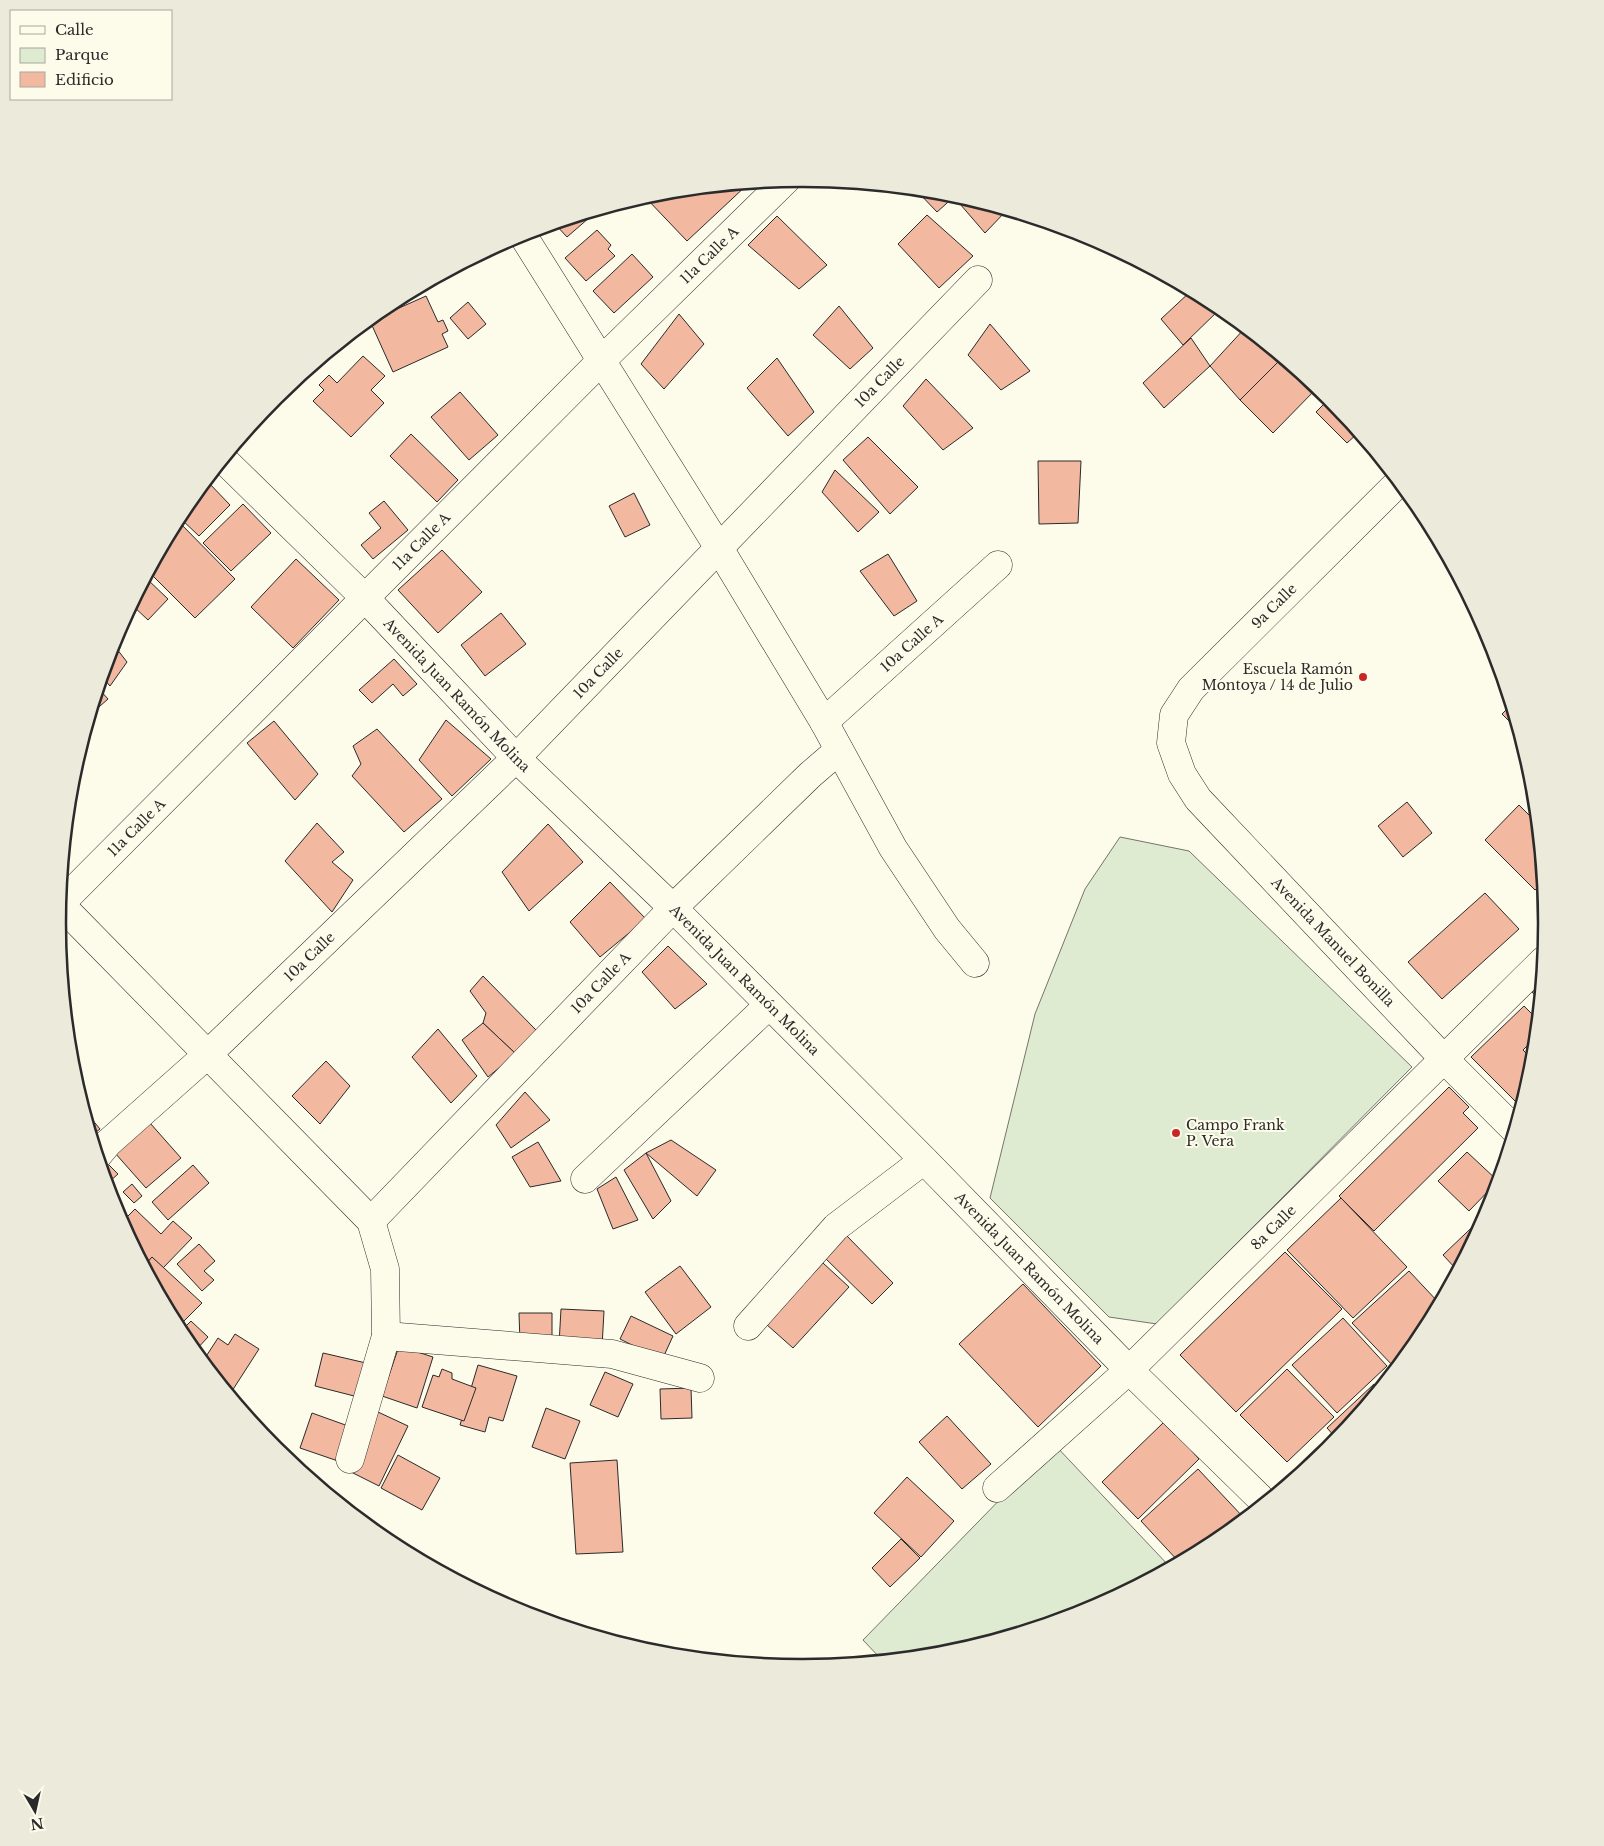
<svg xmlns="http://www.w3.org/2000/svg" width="1604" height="1846" font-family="'Libre Baskerville',serif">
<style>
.green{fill:#deebd1;stroke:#74746e}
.building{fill:#f2b8a0;stroke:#2b2b2b}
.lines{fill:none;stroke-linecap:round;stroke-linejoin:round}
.minor-casing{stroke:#2b2b2b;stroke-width:29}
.minor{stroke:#fdfbea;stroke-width:28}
.poi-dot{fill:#c62828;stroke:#fdfbea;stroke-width:2}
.labels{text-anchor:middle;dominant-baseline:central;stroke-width:4;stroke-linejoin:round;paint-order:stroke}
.street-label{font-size:14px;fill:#2b2b2b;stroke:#fdfbea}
.poi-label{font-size:14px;fill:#2b2b2b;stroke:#fdfbea;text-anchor:end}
.rim{fill:none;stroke:#2b2b2b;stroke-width:2.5}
</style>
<rect width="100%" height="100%" fill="#fdfbea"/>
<g class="green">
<path d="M 1120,837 L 1189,851 L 1412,1067 L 1157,1324 L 1109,1317 L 990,1198 L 1035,1014 L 1085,889 Z"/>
<path d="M 1054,1444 L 1170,1567 L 1087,1611 L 947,1653 L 882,1660 L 863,1640 Z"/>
</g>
<g class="building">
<path d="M 748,184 L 687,241 L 645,197 L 657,193 Z"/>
<path d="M 916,190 L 948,193 L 956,195 L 937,212 Z"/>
<path d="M 956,195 L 1006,211 L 985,233 L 954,197 Z"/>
<path d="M 597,211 L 567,237 L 555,224 Z"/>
<path d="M 927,215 L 973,256 L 939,288 L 898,244 Z"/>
<path d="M 777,216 L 827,265 L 799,289 L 748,245 Z"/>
<path d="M 597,230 L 611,245 L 608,249 L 615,256 L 586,281 L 565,258 Z"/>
<path d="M 632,254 L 653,277 L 614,313 L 593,291 Z"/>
<path d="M 1191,291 L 1221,308 L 1183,345 L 1161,319 Z"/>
<path d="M 426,296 L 438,322 L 443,320 L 448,331 L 442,334 L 448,347 L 393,372 L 370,321 Z"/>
<path d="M 468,302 L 486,324 L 468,339 L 450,318 Z"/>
<path d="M 839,306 L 873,348 L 850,369 L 813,335 Z"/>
<path d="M 679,314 L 704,344 L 664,389 L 641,364 Z"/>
<path d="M 990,324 L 1030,371 L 1001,390 L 968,355 Z"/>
<path d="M 1245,328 L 1282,358 L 1240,400 L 1210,366 Z"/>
<path d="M 1191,338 L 1210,366 L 1164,408 L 1143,383 Z"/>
<path d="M 363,356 L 385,376 L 371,390 L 384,403 L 351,437 L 313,401 L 324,390 L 319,385 L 329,375 L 337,383 Z"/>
<path d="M 777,358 L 814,412 L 788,436 L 747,388 Z"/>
<path d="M 1282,358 L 1317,388 L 1273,433 L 1240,400 Z"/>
<path d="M 926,379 L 973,428 L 943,450 L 903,406 Z"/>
<path d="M 460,392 L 498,435 L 469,460 L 431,417 Z"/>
<path d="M 1330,398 L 1358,433 L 1347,443 L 1316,412 Z"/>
<path d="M 411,434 L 458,480 L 437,502 L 390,456 Z"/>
<path d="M 868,437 L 918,487 L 890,514 L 843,460 Z"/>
<path d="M 1038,461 L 1081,461 L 1078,523 L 1039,524 Z"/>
<path d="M 835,470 L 879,512 L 858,532 L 822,492 Z"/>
<path d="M 208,482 L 230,505 L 199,536 L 179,517 L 194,496 Z"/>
<path d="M 634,493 L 650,525 L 625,537 L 609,506 Z"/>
<path d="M 384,501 L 408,530 L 373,559 L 361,545 L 381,528 L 369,513 Z"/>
<path d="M 243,504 L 271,533 L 231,571 L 203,543 Z"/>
<path d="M 177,520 L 235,579 L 195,618 L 149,572 Z"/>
<path d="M 442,550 L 482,592 L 438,633 L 398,590 Z"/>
<path d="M 888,554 L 917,601 L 894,616 L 860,571 Z"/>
<path d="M 296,559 L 339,600 L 293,648 L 251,607 Z"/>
<path d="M 146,578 L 168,599 L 148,620 L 132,605 Z"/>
<path d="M 501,613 L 526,644 L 485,676 L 461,645 Z"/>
<path d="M 113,644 L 127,662 L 110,686 L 102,677 Z"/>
<path d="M 394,659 L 417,684 L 403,696 L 393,684 L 372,703 L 359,690 Z"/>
<path d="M 99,689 L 108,699 L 91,714 Z"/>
<path d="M 1510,706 L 1518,730 L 1502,714 Z"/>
<path d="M 446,720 L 491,759 L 452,796 L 419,760 Z"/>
<path d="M 274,721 L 318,774 L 295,800 L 247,743 Z"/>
<path d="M 377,729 L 442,799 L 404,832 L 352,776 L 361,764 L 353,746 Z"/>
<path d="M 1407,802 L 1432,833 L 1403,857 L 1378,826 Z"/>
<path d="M 1519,805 L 1537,823 L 1543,883 L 1535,890 L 1485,840 Z"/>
<path d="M 317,823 L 344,852 L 332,862 L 353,880 L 332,912 L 285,861 Z"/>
<path d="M 548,824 L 583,862 L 529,911 L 502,872 Z"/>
<path d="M 610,882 L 646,919 L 600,957 L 570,922 Z"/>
<path d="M 1485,893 L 1519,929 L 1442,999 L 1408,962 Z"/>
<path d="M 668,946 L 707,984 L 675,1009 L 642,972 Z"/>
<path d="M 483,976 L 536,1030 L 516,1054 L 483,1023 L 486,1013 L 470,991 Z"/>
<path d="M 1540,986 L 1539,1000 L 1532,992 Z"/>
<path d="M 1524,1006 L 1537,1019 L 1535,1038 L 1523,1050 L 1533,1060 L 1532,1069 L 1521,1107 L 1471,1057 Z"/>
<path d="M 483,1023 L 516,1054 L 488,1077 L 462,1040 Z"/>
<path d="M 438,1029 L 477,1076 L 451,1103 L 412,1057 Z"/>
<path d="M 326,1061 L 350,1086 L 320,1124 L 292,1096 Z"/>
<path d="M 1449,1087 L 1469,1107 L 1463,1113 L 1478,1128 L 1374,1231 L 1339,1196 Z"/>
<path d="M 525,1092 L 550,1120 L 511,1148 L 496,1125 Z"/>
<path d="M 85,1111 L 100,1129 L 92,1135 Z"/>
<path d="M 150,1123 L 181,1158 L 146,1188 L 115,1153 Z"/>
<path d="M 671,1140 L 716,1170 L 697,1196 L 646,1153 Z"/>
<path d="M 538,1142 L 561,1181 L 530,1187 L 512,1157 Z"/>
<path d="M 1467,1152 L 1498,1181 L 1469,1211 L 1438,1181 Z"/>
<path d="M 646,1153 L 671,1201 L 653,1219 L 624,1170 Z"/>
<path d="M 107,1163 L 118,1174 L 109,1182 L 105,1177 L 102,1167 Z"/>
<path d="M 193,1165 L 209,1183 L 168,1220 L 152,1202 Z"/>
<path d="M 616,1177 L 638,1220 L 613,1229 L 597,1189 Z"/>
<path d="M 132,1184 L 142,1196 L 134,1203 L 123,1192 Z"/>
<path d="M 1341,1198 L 1407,1267 L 1353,1318 L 1287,1250 Z"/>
<path d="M 135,1209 L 161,1234 L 173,1221 L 192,1238 L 163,1268 L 152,1257 L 147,1263 L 139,1255 L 122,1222 Z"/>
<path d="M 1488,1212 L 1457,1270 L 1443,1255 Z"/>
<path d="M 845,1234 L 893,1283 L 872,1304 L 823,1256 Z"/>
<path d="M 199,1244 L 215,1261 L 204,1271 L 214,1280 L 202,1291 L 177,1264 Z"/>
<path d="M 1285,1252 L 1342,1309 L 1236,1412 L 1180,1355 Z"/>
<path d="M 152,1257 L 202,1303 L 178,1327 L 145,1265 Z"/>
<path d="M 823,1263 L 849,1287 L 793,1348 L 766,1324 Z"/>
<path d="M 680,1266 L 711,1307 L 676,1334 L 645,1292 Z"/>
<path d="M 1409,1271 L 1439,1303 L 1421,1337 L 1395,1368 L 1352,1323 Z"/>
<path d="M 1023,1284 L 1101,1366 L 1038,1427 L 959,1344 Z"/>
<path d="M 561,1309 L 604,1311 L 602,1347 L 559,1344 Z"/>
<path d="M 519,1313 L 552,1313 L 552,1342 L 520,1343 Z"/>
<path d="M 631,1316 L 673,1336 L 662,1360 L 620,1339 Z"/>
<path d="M 1343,1318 L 1387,1366 L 1337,1413 L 1292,1365 Z"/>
<path d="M 191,1321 L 208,1337 L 195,1351 L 180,1332 Z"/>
<path d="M 235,1334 L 259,1349 L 232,1391 L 223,1385 L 203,1361 L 218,1338 L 228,1345 Z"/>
<path d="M 399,1346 L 433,1357 L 417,1408 L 382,1396 Z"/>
<path d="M 323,1353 L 366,1363 L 358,1397 L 315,1386 Z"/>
<path d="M 478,1365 L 517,1376 L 503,1421 L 489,1417 L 485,1432 L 460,1425 Z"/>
<path d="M 442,1369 L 452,1373 L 452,1379 L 476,1388 L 464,1421 L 422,1407 L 433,1375 L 439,1377 Z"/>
<path d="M 1287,1369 L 1334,1417 L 1287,1462 L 1240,1415 Z"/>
<path d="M 605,1372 L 633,1384 L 618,1417 L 590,1405 Z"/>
<path d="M 1374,1384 L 1379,1388 L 1337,1439 L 1327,1428 Z"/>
<path d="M 691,1388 L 692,1418 L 661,1419 L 660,1389 Z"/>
<path d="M 546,1408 L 580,1421 L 565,1459 L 532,1447 Z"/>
<path d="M 378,1412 L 408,1426 L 379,1486 L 349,1471 Z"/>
<path d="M 312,1413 L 351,1427 L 338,1461 L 300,1448 Z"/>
<path d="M 947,1416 L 991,1464 L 962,1489 L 919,1442 Z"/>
<path d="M 1163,1423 L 1175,1435 L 1179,1431 L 1194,1447 L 1191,1450 L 1199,1459 L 1138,1519 L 1102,1482 Z"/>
<path d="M 398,1455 L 440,1478 L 422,1510 L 381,1488 Z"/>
<path d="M 617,1460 L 623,1552 L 576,1554 L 570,1463 Z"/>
<path d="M 1198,1469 L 1244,1518 L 1215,1542 L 1179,1562 L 1141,1521 Z"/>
<path d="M 907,1477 L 954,1521 L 921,1557 L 874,1513 Z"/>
<path d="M 901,1539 L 920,1558 L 890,1587 L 872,1568 Z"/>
</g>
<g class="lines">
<g class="minor-casing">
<g id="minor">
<path d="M 522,234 L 719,548 L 824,722 L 893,848 L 947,929 L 975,963"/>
<path id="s1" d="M 224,460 L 366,599 L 516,758 L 673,908 L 924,1160 L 1129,1370 L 1264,1502"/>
<path id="s2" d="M 1399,482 L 1191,689 L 1174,715 L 1171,743 L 1182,774 L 1198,799 L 1443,1058 L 1514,1129"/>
<path id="s3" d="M 824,722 L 998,565"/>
<path d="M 59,903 L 371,1221 L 385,1269 L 386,1336 L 350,1459"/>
<path id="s4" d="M 60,904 L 601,361 L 786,180"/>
<path id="s5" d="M 98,1155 L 108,1143 L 207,1055 L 516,758 L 978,280"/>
<path d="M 585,1179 L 769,1005"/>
<path id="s6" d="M 371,1221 L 673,908 L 810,775 L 839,750"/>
<path d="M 748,1326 L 836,1227 L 924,1160"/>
<path d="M 386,1336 L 612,1354 L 700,1378"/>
<path id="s7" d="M 997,1488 L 1129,1370 L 1543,961"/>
</g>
</g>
<use href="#minor" class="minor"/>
</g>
<g class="poi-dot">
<circle cx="1363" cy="677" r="5"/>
<circle cx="1176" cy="1133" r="5"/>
</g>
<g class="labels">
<g class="street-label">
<text stroke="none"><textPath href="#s4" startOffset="918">11a Calle A</textPath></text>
<text stroke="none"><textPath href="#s5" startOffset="1100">10a Calle</textPath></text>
<text stroke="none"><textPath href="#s4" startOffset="512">11a Calle A</textPath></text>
<text transform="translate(1274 606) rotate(-45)">9a Calle</text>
<text stroke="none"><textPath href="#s3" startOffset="118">10a Calle A</textPath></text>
<text stroke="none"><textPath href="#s5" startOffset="695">10a Calle</textPath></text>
<text stroke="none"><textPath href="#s1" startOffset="331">Avenida Juan Ramón Molina</textPath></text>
<text stroke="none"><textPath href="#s4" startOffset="108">11a Calle A</textPath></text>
<text stroke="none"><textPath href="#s2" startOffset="612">Avenida Manuel Bonilla</textPath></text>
<text stroke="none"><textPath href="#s5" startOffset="290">10a Calle</textPath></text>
<text stroke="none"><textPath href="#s1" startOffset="736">Avenida Juan Ramón Molina</textPath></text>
<text stroke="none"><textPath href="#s6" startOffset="331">10a Calle A</textPath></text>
<text stroke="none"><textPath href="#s7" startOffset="380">8a Calle</textPath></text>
<text stroke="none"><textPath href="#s1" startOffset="1141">Avenida Juan Ramón Molina</textPath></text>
</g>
<g class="poi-label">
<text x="1353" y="669">Escuela Ramón<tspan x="1353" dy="16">Montoya / 14 de Julio</tspan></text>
<text x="1186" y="1125" text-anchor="start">Campo Frank<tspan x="1186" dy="16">P. Vera</tspan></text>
</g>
</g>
<path d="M0 0H1604V1846H0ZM66 923a736 736 0 1 1 1472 0a736 736 0 1 1-1472 0Z" fill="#eceadb" fill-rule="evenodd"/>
<path class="rim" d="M66 923a736 736 0 1 1 1472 0a736 736 0 1 1-1472 0Z"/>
<rect x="10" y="10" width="162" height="90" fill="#fdfbea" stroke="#a9a89e"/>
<rect x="20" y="26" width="25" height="8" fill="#fdfbea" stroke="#a9a89e"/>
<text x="55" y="35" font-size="15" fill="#2b2b2b">Calle</text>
<rect x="20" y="48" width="25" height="15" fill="#deebd1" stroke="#a9a89e"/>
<text x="55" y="60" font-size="15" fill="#2b2b2b">Parque</text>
<rect x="20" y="72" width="25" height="15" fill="#f2b8a0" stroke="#a9a89e"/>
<text x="55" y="85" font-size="15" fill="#2b2b2b">Edificio</text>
<g transform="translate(35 1811) rotate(171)" stroke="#fdfbea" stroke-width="4" paint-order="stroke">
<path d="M0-4L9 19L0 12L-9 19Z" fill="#2b2b2b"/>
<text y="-8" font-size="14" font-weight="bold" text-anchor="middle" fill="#2b2b2b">N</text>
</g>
</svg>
